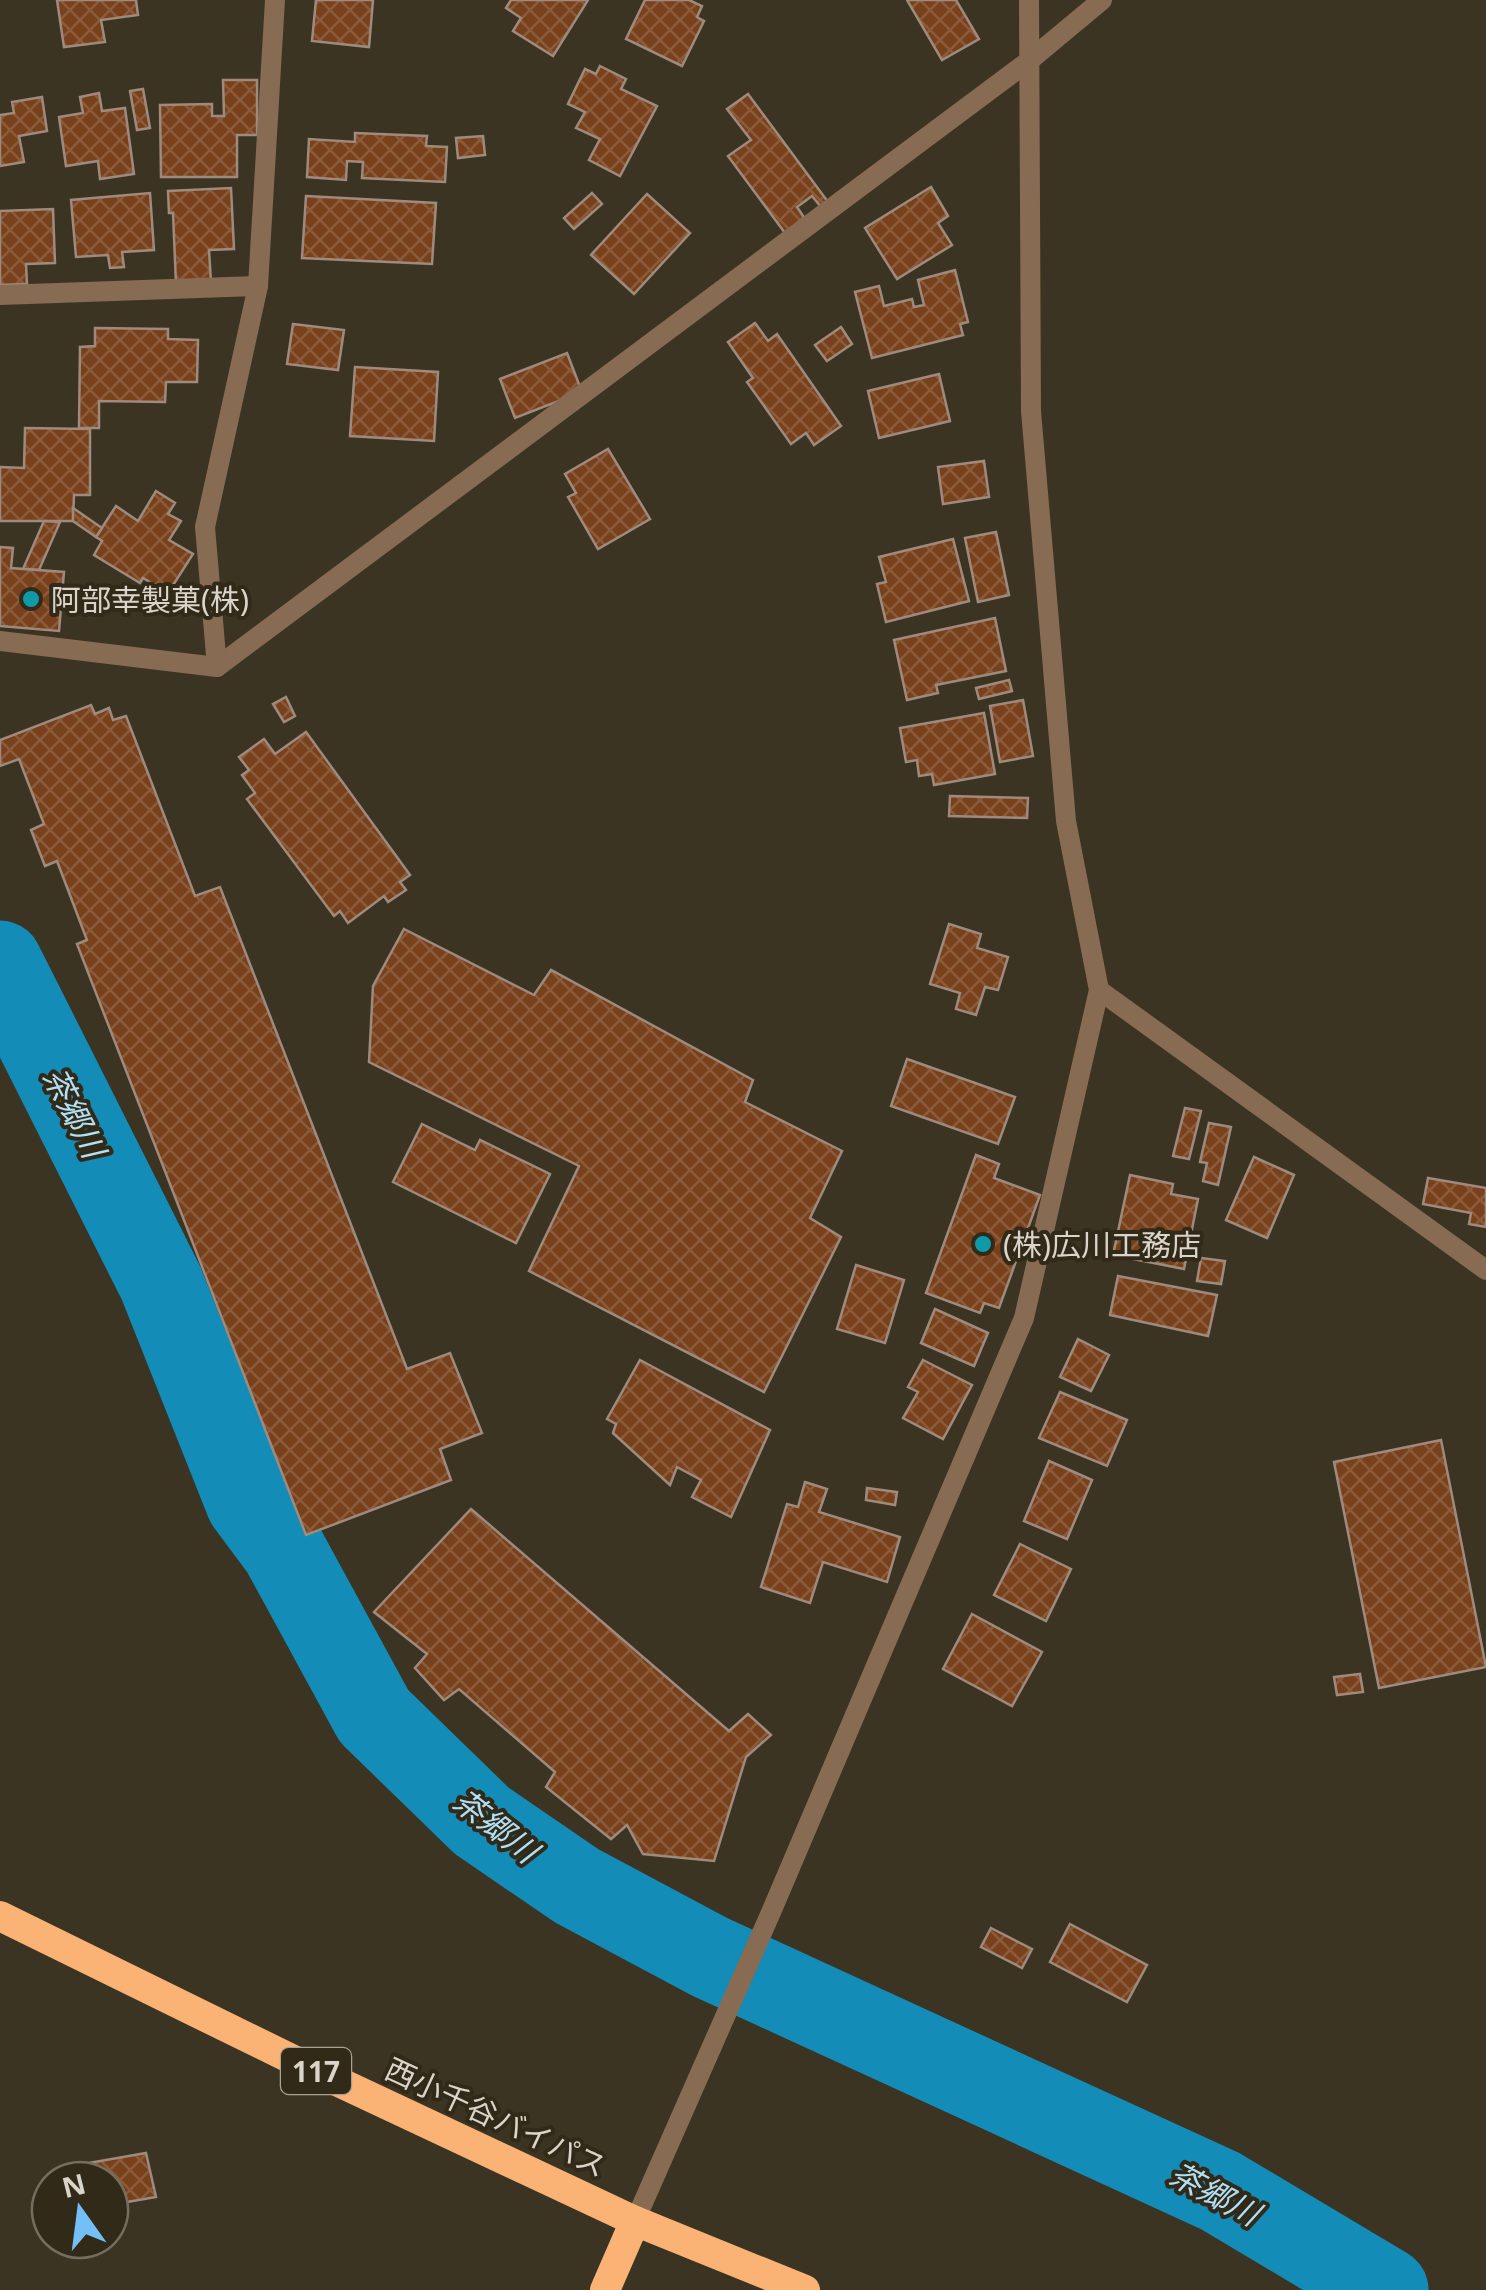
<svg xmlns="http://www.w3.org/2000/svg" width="1486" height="2290" font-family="'Noto Sans','Noto Sans JP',sans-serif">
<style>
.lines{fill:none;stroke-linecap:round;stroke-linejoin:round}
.river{stroke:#138cb7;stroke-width:85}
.building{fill:url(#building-cross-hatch);stroke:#9f8a7e;stroke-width:2.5}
.street{stroke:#886b53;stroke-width:20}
.highway{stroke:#fbb375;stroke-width:30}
.culture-dot{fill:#0f9aa8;stroke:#322a19;stroke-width:4}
.labels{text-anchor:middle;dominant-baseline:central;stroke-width:8;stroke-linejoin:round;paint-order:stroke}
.shield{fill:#322a19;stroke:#a8a295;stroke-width:2.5}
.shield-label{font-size:28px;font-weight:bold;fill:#dad5ca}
.poi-label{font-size:30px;fill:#dad5ca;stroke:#322a19;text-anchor:start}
.street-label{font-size:30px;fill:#dad5ca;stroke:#322a19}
.water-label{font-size:32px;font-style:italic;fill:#b0dff6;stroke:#322a19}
</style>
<defs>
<pattern id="building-cross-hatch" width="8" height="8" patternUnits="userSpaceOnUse" patternTransform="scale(2.5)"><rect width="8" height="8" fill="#78401b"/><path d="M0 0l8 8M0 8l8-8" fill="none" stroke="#8b5b3b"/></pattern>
</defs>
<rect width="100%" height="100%" fill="#3c3423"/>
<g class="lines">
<path class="river" d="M 0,963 L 161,1283 L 248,1502 L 283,1549 L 374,1716 L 482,1821 L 577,1886 L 710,1957 L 1220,2191 L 1386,2290"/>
</g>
<g class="building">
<path d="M 57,0 L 136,0 L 138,15 L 101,20 L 105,42 L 64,47 Z"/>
<path d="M 316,0 L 373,0 L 369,47 L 312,41 Z"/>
<path d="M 511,0 L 588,0 L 553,56 L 513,31 L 521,18 L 506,8 Z"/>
<path d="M 645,0 L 689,0 L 702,6 L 697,17 L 704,21 L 682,66 L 626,39 Z"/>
<path d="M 907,0 L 956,0 L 979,39 L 942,60 Z"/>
<path d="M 600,66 L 626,79 L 621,89 L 657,106 L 620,176 L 589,160 L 600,139 L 576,128 L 585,112 L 568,104 L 585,69 L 596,74 Z"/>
<path d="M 223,80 L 257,80 L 257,135 L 237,135 L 237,177 L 161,177 L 160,105 L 212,104 L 212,116 L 224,116 Z"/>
<path d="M 143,89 L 150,128 L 137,130 L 130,91 Z"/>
<path d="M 99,93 L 102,111 L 125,108 L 134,174 L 100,179 L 98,161 L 66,166 L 59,117 L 83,113 L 80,97 Z"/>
<path d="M 748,94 L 828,202 L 821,207 L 812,196 L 797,207 L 805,219 L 785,233 L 728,156 L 751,140 L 727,109 Z"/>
<path d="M 42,97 L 47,131 L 19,136 L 24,162 L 0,166 L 0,115 L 14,113 L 12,102 Z"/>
<path d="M 355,133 L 427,136 L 426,146 L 447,147 L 445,182 L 362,178 L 363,162 L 347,161 L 346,180 L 307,177 L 309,139 L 355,142 Z"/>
<path d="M 483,136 L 485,155 L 458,158 L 456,138 Z"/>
<path d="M 931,187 L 948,216 L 938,223 L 952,245 L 897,279 L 865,228 Z"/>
<path d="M 231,188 L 234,249 L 209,250 L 211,282 L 176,284 L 173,213 L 169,213 L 168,191 Z"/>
<path d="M 150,193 L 154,250 L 122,252 L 124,267 L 110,268 L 108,255 L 76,257 L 71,200 Z"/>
<path d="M 592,193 L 602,204 L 574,229 L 564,218 Z"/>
<path d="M 647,194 L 690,233 L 634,294 L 591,255 Z"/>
<path d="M 306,196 L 436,203 L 432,264 L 302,258 Z"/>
<path d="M 53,209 L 55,263 L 26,264 L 27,284 L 0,285 L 0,211 Z"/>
<path d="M 955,270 L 968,322 L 960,324 L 963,335 L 872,358 L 855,292 L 879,286 L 884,306 L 912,299 L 914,307 L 924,305 L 918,280 Z"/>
<path d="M 755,323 L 768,341 L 777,334 L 841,426 L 814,445 L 806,433 L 791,444 L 747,382 L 753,378 L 728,342 Z"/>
<path d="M 293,324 L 344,330 L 338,370 L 287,364 Z"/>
<path d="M 841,327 L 852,344 L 827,361 L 815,345 Z"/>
<path d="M 95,328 L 168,329 L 168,339 L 198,340 L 197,382 L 166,382 L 165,402 L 99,401 L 99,428 L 79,428 L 80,347 L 95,346 Z"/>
<path d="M 567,353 L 582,392 L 515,418 L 500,379 Z"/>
<path d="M 355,367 L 438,372 L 434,441 L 350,436 Z"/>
<path d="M 939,374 L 950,421 L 879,438 L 868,391 Z"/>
<path d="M 25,428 L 90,429 L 90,495 L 74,495 L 73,521 L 0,521 L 0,467 L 24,468 Z"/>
<path d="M 608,449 L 650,519 L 598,549 L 568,497 L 576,493 L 565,474 Z"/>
<path d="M 984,461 L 989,497 L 943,504 L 938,467 Z"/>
<path d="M 156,491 L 175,503 L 168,514 L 181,521 L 169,540 L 193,554 L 168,593 L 143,578 L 140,583 L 94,555 L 102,541 L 96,537 L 116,506 L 138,521 Z"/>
<path d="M 73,508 L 102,528 L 96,537 L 73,521 Z"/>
<path d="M 44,521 L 60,522 L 39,570 L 23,569 Z"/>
<path d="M 996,532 L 1009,595 L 978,602 L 965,538 Z"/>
<path d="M 953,539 L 969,601 L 886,622 L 877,584 L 886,582 L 879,557 Z"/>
<path d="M 0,547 L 13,548 L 11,568 L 64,572 L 59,631 L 0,626 Z"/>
<path d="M 995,618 L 1006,671 L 936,685 L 938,693 L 907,700 L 894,640 Z"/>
<path d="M 1009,680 L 1012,691 L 979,699 L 976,688 Z"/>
<path d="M 286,697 L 295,716 L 284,722 L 273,704 Z"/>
<path d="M 1023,700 L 1033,756 L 1000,762 L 990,706 Z"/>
<path d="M 91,705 L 95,714 L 109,708 L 113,720 L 126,716 L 195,896 L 220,887 L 407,1369 L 450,1353 L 482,1433 L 440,1449 L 451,1480 L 306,1535 L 77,944 L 87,940 L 57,861 L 45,866 L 31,830 L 44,824 L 19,759 L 0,766 L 0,740 Z"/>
<path d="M 984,713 L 995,774 L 934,785 L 932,774 L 919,776 L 917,760 L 906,762 L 900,728 Z"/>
<path d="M 306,732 L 410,875 L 400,882 L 406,890 L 388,902 L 384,896 L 348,923 L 340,911 L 334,916 L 247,799 L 255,793 L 242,775 L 249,770 L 239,757 L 264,739 L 275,754 Z"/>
<path d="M 950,796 L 1028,798 L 1027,818 L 949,816 Z"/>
<path d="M 949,924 L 981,934 L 977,948 L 1008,957 L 998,990 L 985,987 L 976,1015 L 956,1009 L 960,993 L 930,984 Z"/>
<path d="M 404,929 L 534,995 L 551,970 L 753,1080 L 745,1102 L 842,1151 L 810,1218 L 841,1237 L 764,1392 L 529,1271 L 579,1166 L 369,1062 L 373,986 Z"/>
<path d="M 907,1059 L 1015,1097 L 998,1144 L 891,1106 Z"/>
<path d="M 1185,1108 L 1201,1111 L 1189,1159 L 1173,1156 Z"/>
<path d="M 1209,1123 L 1231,1127 L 1218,1185 L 1203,1181 L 1207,1163 L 1200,1162 Z"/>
<path d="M 422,1124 L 475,1150 L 480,1140 L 550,1174 L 516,1243 L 393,1182 Z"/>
<path d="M 976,1155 L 999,1164 L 994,1178 L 1040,1195 L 999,1308 L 984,1303 L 980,1313 L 926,1293 Z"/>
<path d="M 1254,1157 L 1294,1175 L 1267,1238 L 1226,1220 Z"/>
<path d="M 1130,1175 L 1173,1184 L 1171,1194 L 1198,1199 L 1184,1269 L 1113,1255 Z"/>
<path d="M 1428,1178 L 1486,1188 L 1486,1227 L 1469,1224 L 1471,1213 L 1423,1204 Z"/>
<path d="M 1201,1258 L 1225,1261 L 1221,1284 L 1197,1281 Z"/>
<path d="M 856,1265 L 904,1280 L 885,1343 L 837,1329 Z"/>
<path d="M 1118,1276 L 1217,1295 L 1208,1336 L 1110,1315 Z"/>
<path d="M 935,1309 L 988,1333 L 974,1366 L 921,1343 Z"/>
<path d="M 1078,1339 L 1109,1355 L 1091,1391 L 1060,1377 Z"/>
<path d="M 640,1360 L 770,1430 L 731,1517 L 692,1497 L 701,1480 L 677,1467 L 670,1485 L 613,1433 L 616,1424 L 607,1419 Z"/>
<path d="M 923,1360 L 972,1385 L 943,1439 L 903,1418 L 918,1392 L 908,1387 Z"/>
<path d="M 1060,1392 L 1127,1420 L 1107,1466 L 1039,1438 Z"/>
<path d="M 1441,1440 L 1486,1667 L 1379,1688 L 1334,1462 Z"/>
<path d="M 1049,1461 L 1092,1480 L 1067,1539 L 1024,1521 Z"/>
<path d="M 805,1482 L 827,1489 L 819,1512 L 900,1537 L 887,1582 L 823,1562 L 810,1603 L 761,1587 L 787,1504 L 798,1507 Z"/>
<path d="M 867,1488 L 897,1492 L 895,1505 L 866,1500 Z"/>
<path d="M 471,1509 L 729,1731 L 748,1714 L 771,1735 L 746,1757 L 714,1861 L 643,1854 L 627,1825 L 611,1839 L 546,1787 L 555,1772 L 459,1689 L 444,1700 L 415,1668 L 427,1654 L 374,1612 Z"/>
<path d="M 1020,1544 L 1071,1569 L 1046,1621 L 994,1595 Z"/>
<path d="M 972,1614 L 1042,1652 L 1012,1706 L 943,1669 Z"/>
<path d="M 1360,1674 L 1363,1692 L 1337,1695 L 1334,1677 Z"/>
<path d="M 1070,1924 L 1147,1965 L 1127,2002 L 1050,1962 Z"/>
<path d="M 991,1928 L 1032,1949 L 1022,1968 L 981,1947 Z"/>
<path d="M 146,2153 L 156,2197 L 110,2205 L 110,2180 L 85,2180 L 83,2164 Z"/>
</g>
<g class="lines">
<g class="street">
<path d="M 0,295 L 258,286"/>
<path d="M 0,641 L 217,667 L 1030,60 L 1102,0"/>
<path d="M 217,667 L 205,527 L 258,286 L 275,0"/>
<path d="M 1099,990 L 1486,1270"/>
<path d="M 635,2221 L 772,1910 L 1024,1318 L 1099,990 L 1066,821 L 1031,411 L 1029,0"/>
</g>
<g class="highway">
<path d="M 0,1916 L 326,2076 L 635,2221 L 805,2290"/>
<path d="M 605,2290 L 635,2221"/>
</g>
</g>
<g class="culture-dot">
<circle cx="31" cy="599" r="10"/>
<circle cx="983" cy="1244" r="10"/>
</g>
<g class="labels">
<rect class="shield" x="281" y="2048" width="70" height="46" rx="8"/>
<g class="shield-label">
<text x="316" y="2071">117</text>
</g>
<g class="poi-label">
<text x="51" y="599">阿部幸製菓(株)</text>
<text x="1003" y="1244">(株)広川工務店</text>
</g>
<g class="street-label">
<text transform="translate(496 2117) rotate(25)">西小千谷バイパス</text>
</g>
<g class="water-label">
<text transform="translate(75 1112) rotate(63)">茶郷川</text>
<text transform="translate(496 1825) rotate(38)">茶郷川</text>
<text transform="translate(1215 2193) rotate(28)">茶郷川</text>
</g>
</g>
<g transform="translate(80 2210) rotate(346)"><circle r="48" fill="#322a19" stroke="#756e60" stroke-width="2.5"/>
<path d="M0-8L18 38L0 25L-18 38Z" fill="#74c0f6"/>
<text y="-15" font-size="28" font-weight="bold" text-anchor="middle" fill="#dad5ca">N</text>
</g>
</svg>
